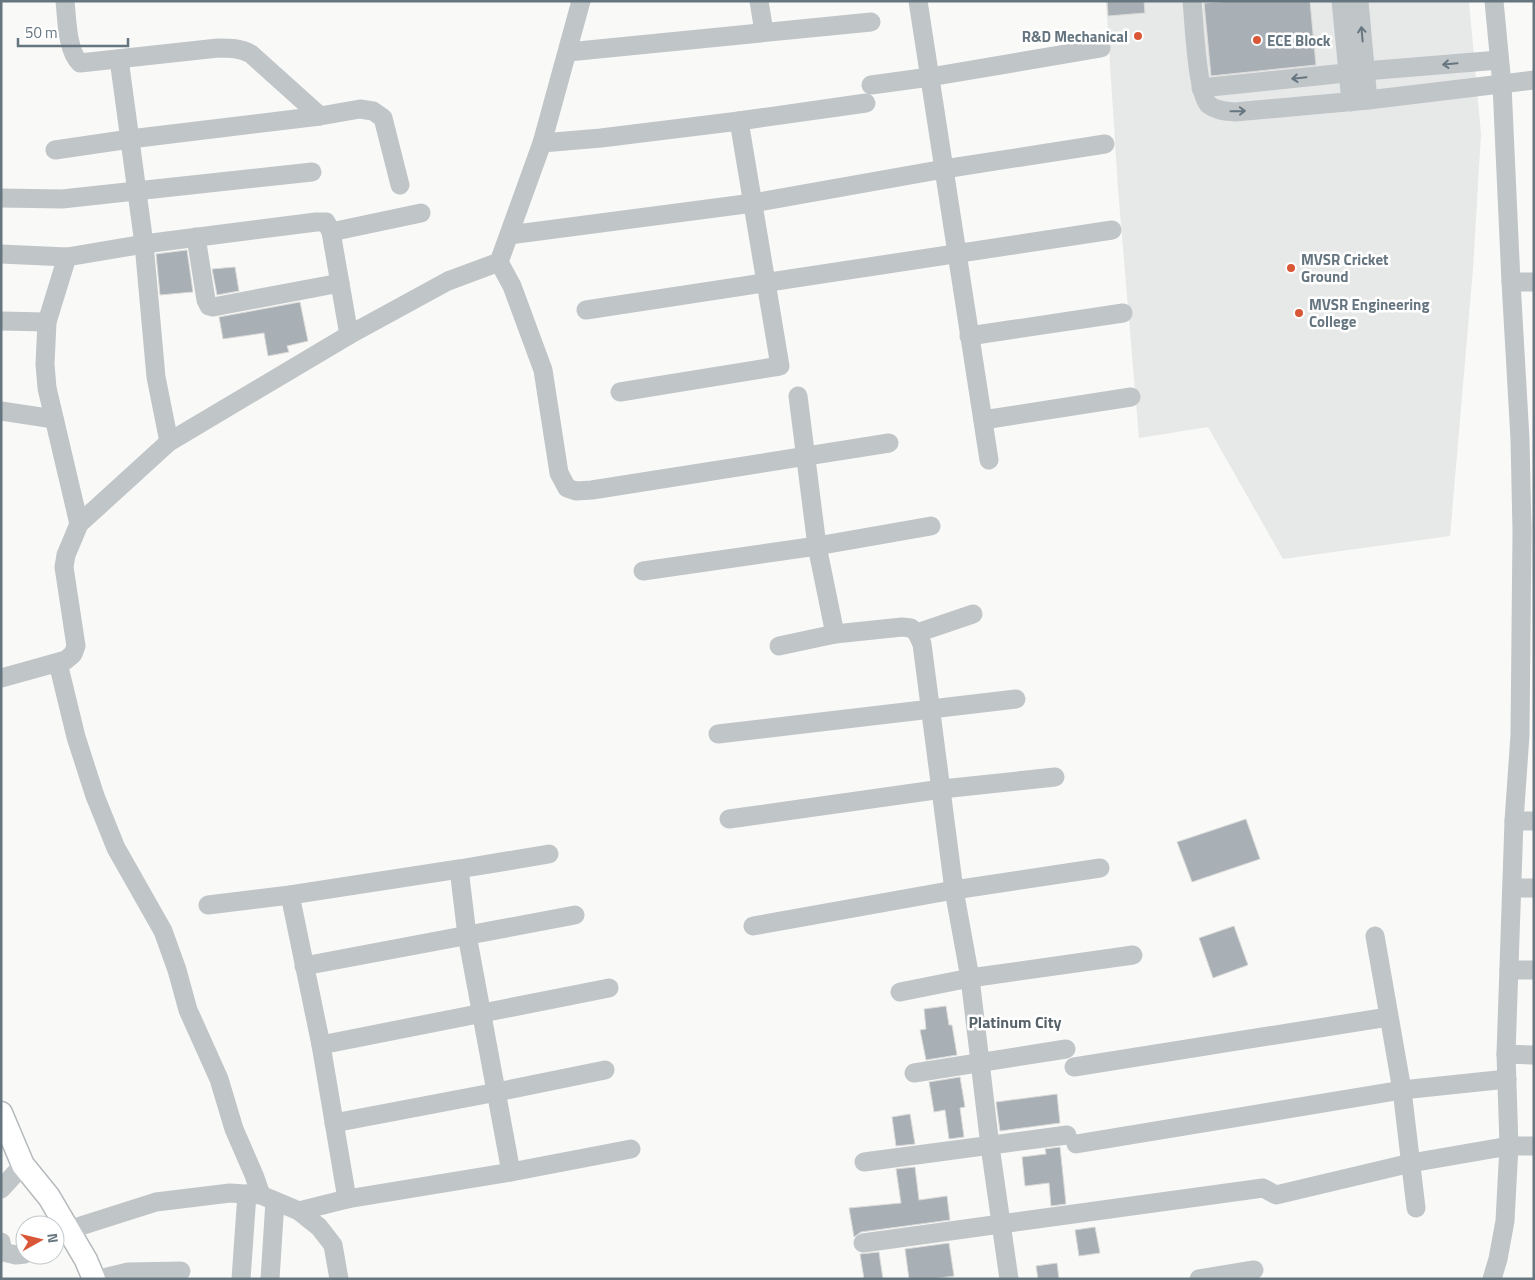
<svg xmlns="http://www.w3.org/2000/svg" width="1535" height="1280" font-family="'Titillium Web',sans-serif">
<style>
.built{fill:#e7e8e8}
.building{fill:#a8b0b6;stroke:#dbdbd9}
.lines{fill:none;stroke-linecap:round;stroke-linejoin:round}
.major-casing{stroke:#b4b9bd;stroke-width:25}
.minor{stroke:#c0c5c8;stroke-width:19}
.major{stroke:#fff;stroke-width:22}
.oneway{stroke:#667680}
.poi-dot{fill:#d95637;stroke:#fff;stroke-width:2}
.labels{text-anchor:middle;dominant-baseline:central;stroke-width:5;stroke-linejoin:round;paint-order:stroke}
.poi-label{font-size:15px;font-weight:bold;fill:#667680;stroke:#fff;text-anchor:start}
.neighbourhood-label{font-size:16px;font-weight:bold;fill:#58646c;stroke:#fff}
</style>
<rect width="100%" height="100%" fill="#f9f9f7"/>
<path class="built" d="M 1106,1 L 1469,1 L 1481,134 L 1473,269 L 1450,536 L 1283,559 L 1208,427 L 1139,438 L 1118,189 Z"/>
<g class="building">
<path d="M 1107,1 L 1144,1 L 1145,13 L 1108,16 Z"/>
<path d="M 1234,1 L 1310,1 L 1316,65 L 1211,76 L 1204,3 Z"/>
<path d="M 187,250 L 193,292 L 160,295 L 156,254 Z"/>
<path d="M 235,267 L 239,291 L 217,295 L 212,269 Z"/>
<path d="M 300,302 L 308,341 L 287,346 L 289,352 L 268,356 L 264,333 L 223,339 L 219,317 Z"/>
<path d="M 1246,819 L 1260,859 L 1192,882 L 1177,842 Z"/>
<path d="M 1234,926 L 1248,965 L 1213,978 L 1199,938 Z"/>
<path d="M 946,1006 L 949,1025 L 952,1025 L 957,1055 L 926,1060 L 920,1030 L 926,1029 L 924,1009 Z"/>
<path d="M 960,1077 L 965,1107 L 960,1108 L 964,1137 L 949,1139 L 945,1110 L 934,1112 L 929,1082 Z"/>
<path d="M 1057,1094 L 1060,1123 L 1000,1131 L 996,1102 Z"/>
<path d="M 910,1114 L 915,1144 L 896,1146 L 892,1117 Z"/>
<path d="M 1060,1147 L 1066,1204 L 1051,1206 L 1049,1183 L 1025,1186 L 1022,1157 L 1046,1154 L 1045,1149 Z"/>
<path d="M 915,1167 L 919,1200 L 947,1196 L 950,1220 L 861,1232 L 854,1237 L 849,1208 L 901,1203 L 896,1169 Z"/>
<path d="M 1095,1227 L 1100,1253 L 1079,1256 L 1075,1230 Z"/>
<path d="M 949,1243 L 954,1276 L 932,1279 L 909,1279 L 905,1249 Z"/>
<path d="M 879,1252 L 883,1279 L 864,1279 L 860,1254 Z"/>
<path d="M 1057,1263 L 1059,1279 L 1038,1279 L 1036,1266 Z"/>
</g>
<g class="lines">
<g class="major-casing">
<path id="major" d="M 1,1113 L 23,1165 L 49,1197 L 86,1260 L 94,1279"/>
</g>
<g class="minor">
<path d="M 65,1 C 67,19 67,51 80,63 L 218,48 C 230,48 240,48 251,54 L 320,116"/>
<path d="M 759,1 L 764,32"/>
<path d="M 918,1 L 989,460"/>
<path d="M 1192,1 C 1194,20 1197,95 1209,105 C 1217,111 1226,111 1235,112 L 1368,100 L 1534,80"/>
<path d="M 1341,1 L 1351,102"/>
<path d="M 1359,1 L 1368,100"/>
<path d="M 568,52 L 871,22"/>
<path d="M 119,59 L 144,244 L 156,377 L 169,442"/>
<path d="M 871,85 L 930,77 L 1101,48"/>
<path d="M 1201,88 L 1365,71 L 1499,60"/>
<path d="M 739,121 L 866,103"/>
<path d="M 542,143 L 601,138 L 739,121 L 780,366 L 620,392"/>
<path d="M 55,150 L 130,139 L 320,116 L 360,109 L 373,111 L 383,118 L 400,185"/>
<path d="M 1,198 L 62,199 L 312,172"/>
<path d="M 331,232 L 421,213"/>
<path d="M 509,235 L 753,203 L 944,169 L 1105,144"/>
<path d="M 196,237 L 206,300 L 209,306 L 213,307 L 340,283"/>
<path d="M 1,254 L 67,257 L 144,244 L 316,222 L 326,222 L 331,232 L 349,335"/>
<path d="M 67,257 L 47,322 L 45,364 L 47,388 L 79,524"/>
<path d="M 499,262 L 512,286 L 543,370 L 559,473 L 567,488 L 576,491 L 592,490 L 889,443"/>
<path d="M 1511,282 L 1534,282"/>
<path d="M 586,310 L 1112,230"/>
<path d="M 1,321 L 47,322"/>
<path d="M 969,336 L 1123,313"/>
<path d="M 798,396 L 817,546 L 835,634"/>
<path d="M 1,411 L 54,419"/>
<path d="M 983,420 L 1131,397"/>
<path d="M 643,571 L 817,546 L 931,526"/>
<path d="M 917,633 L 922,644 L 954,890 L 970,978 L 990,1146 L 1009,1279"/>
<path d="M 779,646 L 835,634 L 902,627 L 911,628 L 917,633 L 973,614"/>
<path d="M 58,663 L 76,737 L 95,796 L 116,848 L 163,931 L 177,970 L 188,1010 L 219,1079 L 234,1129 L 254,1175 L 261,1195"/>
<path d="M 1,678 L 66,660 L 73,654 L 76,646 L 64,567 L 66,555 L 79,524 L 169,442 L 349,335 L 448,281 L 499,262 L 542,143 L 581,1"/>
<path d="M 718,734 L 1016,699"/>
<path d="M 729,819 L 942,789 L 1055,777"/>
<path d="M 1514,821 L 1534,821"/>
<path d="M 1512,888 L 1534,888"/>
<path d="M 290,895 L 321,1045"/>
<path d="M 208,905 L 290,895 L 459,869"/>
<path d="M 753,926 L 954,890 L 1100,868"/>
<path d="M 1375,936 L 1402,1090 L 1416,1208"/>
<path d="M 304,966 L 575,915"/>
<path d="M 1509,970 L 1534,970"/>
<path d="M 609,988 L 321,1045 L 347,1199 L 511,1172 L 631,1149"/>
<path d="M 900,992 L 970,978 L 1133,955"/>
<path d="M 1506,1054 L 1534,1055"/>
<path d="M 1074,1067 L 1388,1017"/>
<path d="M 914,1073 L 1066,1049"/>
<path d="M 334,1123 L 497,1092 L 605,1070"/>
<path d="M 1076,1144 L 1402,1090 L 1507,1079"/>
<path d="M 864,1162 L 1067,1135"/>
<path d="M 511,1172 L 467,935 L 459,869 L 549,854"/>
<path d="M 1,1189 L 23,1165"/>
<path d="M 299,1211 L 347,1199"/>
<path d="M 55,1238 L 68,1230 L 156,1202 L 230,1193 L 261,1195 L 299,1211 L 319,1227 L 333,1245 L 339,1279"/>
<path d="M 1,1242 L 3,1252 L 16,1255 L 25,1254"/>
<path d="M 863,1243 L 1263,1188 L 1276,1195 L 1411,1163 L 1509,1146 L 1534,1146"/>
<path d="M 99,1279 L 128,1272 L 181,1271"/>
<path d="M 241,1279 L 247,1194"/>
<path d="M 270,1279 L 275,1201"/>
<path d="M 1199,1279 L 1254,1270"/>
<path d="M 1492,1279 L 1498,1259 L 1505,1221 L 1509,1146 L 1506,1054 L 1514,821 L 1520,735 L 1522,531 L 1520,439 L 1511,282 L 1502,85 L 1494,1"/>
</g>
<use href="#major" class="major"/>
</g>
<defs><path id="oneway-shaft" d="M-6 0H5M1.5-3L5.5 0L1.5 3" fill="none" stroke-width="1.6" stroke-linecap="round" stroke-linejoin="round" transform="scale(1.25)"/></defs>
<g class="oneway">
<use href="#oneway-shaft" transform="translate(1362 34) rotate(-95)"/>
<use href="#oneway-shaft" transform="translate(1450 64) rotate(175)"/>
<use href="#oneway-shaft" transform="translate(1299 78) rotate(174)"/>
<use href="#oneway-shaft" transform="translate(1238 111) rotate(-1)"/>
</g>
<g class="poi-dot">
<circle cx="1138" cy="36" r="5"/>
<circle cx="1257" cy="40" r="5"/>
<circle cx="1291" cy="268" r="5"/>
<circle cx="1299" cy="313" r="5"/>
</g>
<g class="labels">
<g class="poi-label">
<text x="1128" y="36" text-anchor="end">R&amp;D Mechanical</text>
<text x="1267" y="40">ECE Block</text>
<text x="1301" y="259">MVSR Cricket<tspan x="1301" dy="17">Ground</tspan></text>
<text x="1309" y="304">MVSR Engineering<tspan x="1309" dy="17">College</tspan></text>
</g>
<g class="neighbourhood-label">
<text x="1015" y="1022">Platinum City</text>
</g>
</g>
<rect width="1535" height="1280" fill="none" stroke="#667680" stroke-width="5"/>
<g transform="translate(40 1240) rotate(82)"><circle r="24" fill="#ffffff" stroke="#c2c8cc"/>
<path d="M0-4L9 19L0 12L-9 19Z" fill="#d95637"/>
<text y="-8" font-size="14" font-weight="bold" text-anchor="middle" fill="#667680">N</text>
</g>
<path d="M18 38v8h110v-8" fill="none" stroke="#667680" stroke-width="2.5"/>
<text x="25" y="38" font-size="15" fill="#667680" stroke="#ffffff" stroke-width="4" paint-order="stroke">50 m</text>
</svg>
